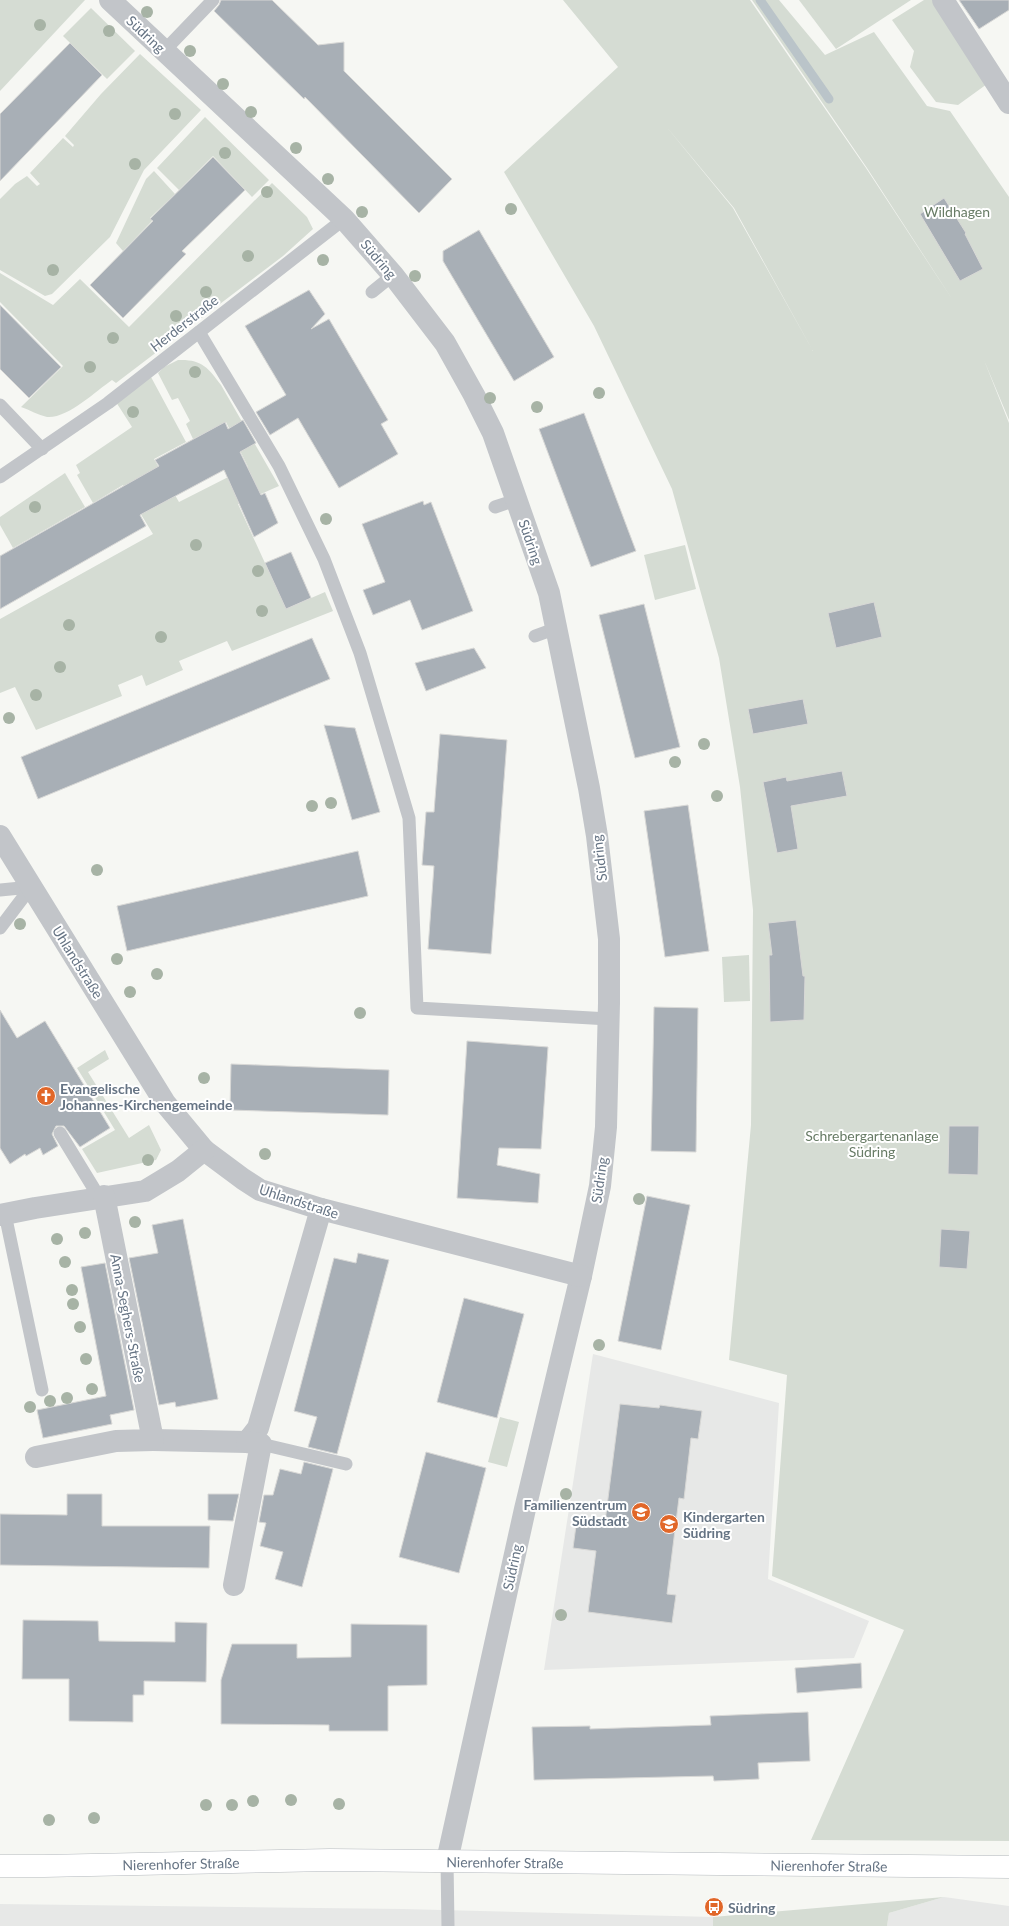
<svg xmlns="http://www.w3.org/2000/svg" width="1009" height="1926" font-family="Lato,sans-serif">
<style>
.built{fill:#e7e8e7}
.green{fill:#d5dcd3;fill-rule:evenodd}
.lines{fill:none;stroke-linecap:round;stroke-linejoin:round}
.stream{stroke:#bac4c9;stroke-width:9}
.building{fill:#a8afb6;stroke:#d8d8d6}
.secondary-casing{stroke:#b4b9be;stroke-width:23}
.lane{stroke:#c2c5c9;stroke-width:13}
.street{stroke:#c2c5c9;stroke-width:22}
.secondary{stroke:#fff;stroke-width:22}
.tree{fill:#a7b3a5}
.labels{text-anchor:middle;dominant-baseline:central;stroke-width:4;stroke-linejoin:round;paint-order:stroke}
.street-label{font-size:14px;fill:#667484;stroke:#fff}
.park-label{font-size:14px;fill:#677b65;stroke:#fff}
.poi-label{font-size:14px;font-weight:bold;fill:#667484;stroke:#fff;text-anchor:start}
</style>
<rect width="100%" height="100%" fill="#f6f7f3"/>
<g class="built">
<path d="M 593,1354 L 779,1403 L 768,1579 L 869,1621 L 854,1658 L 544,1670 Z"/>
<path d="M 944,1897 L 1009,1906 L 1009,1926 L 887,1926 L 889,1913 Z"/>
<path d="M 0,1904 L 403,1909 L 713,1917 L 713,1926 L 0,1926 Z"/>
</g>
<g class="green">
<path d="M 0,0 L 85,0 L 0,91 Z"/>
<path d="M 563,0 L 750,0 L 866,168 L 954,302 L 867,168 L 752,0 L 779,0 L 825,55 L 874,32 L 927,106 L 950,111 L 1009,197 L 1009,420 L 984,360 L 1009,423 L 1009,1841 L 811,1840 L 904,1630 L 772,1576 L 787,1375 L 729,1360 L 751,1125 L 753,910 L 740,787 L 719,658 L 672,489 L 594,326 L 504,172 L 618,67 ZM 665,125 L 734,208 L 813,351 L 733,208 Z"/>
<path d="M 799,0 L 911,0 L 836,49 Z"/>
<path d="M 924,0 L 932,0 L 987,84 L 958,105 L 936,102 L 910,67 L 914,51 L 892,20 Z"/>
<path d="M 91,8 L 135,51 L 107,79 L 63,36 Z"/>
<path d="M 140,54 L 201,110 L 144,170 L 110,237 L 52,294 L 45,296 L 0,270 L 0,199 L 15,184 L 27,176 L 37,186 L 40,184 L 30,173 L 63,138 L 73,147 L 74,145 L 65,136 L 101,94 Z"/>
<path d="M 205,117 L 269,180 L 252,197 L 213,156 L 179,190 L 157,168 Z"/>
<path d="M 154,171 L 175,194 L 150,218 L 152,221 L 123,251 L 116,243 L 146,179 Z"/>
<path d="M 272,183 L 307,217 L 313,229 L 283,256 L 116,383 L 112,380 C 96,391 67,419 47,417 C 38,415 30,410 21,407 L 63,366 L 0,302 L 0,273 L 53,305 L 80,279 L 129,327 Z"/>
<path d="M 178,360 C 201,359 208,367 221,385 L 279,486 L 238,504 L 286,609 L 325,592 L 333,611 L 232,651 L 227,641 L 179,661 L 183,670 L 146,686 L 142,675 L 118,685 L 122,696 L 36,730 L 15,687 L 0,693 L 0,619 L 153,534 L 123,485 L 93,503 L 77,475 L 80,473 L 76,465 L 132,427 L 116,402 L 151,377 L 186,442 L 154,459 L 179,502 L 248,467 L 226,422 L 193,439 L 186,424 L 190,421 L 178,398 L 172,400 L 158,373 L 164,367 Z"/>
<path d="M 65,473 L 85,507 L 13,548 L 0,525 L 0,517 Z"/>
<path d="M 685,545 L 696,589 L 655,600 L 644,555 Z"/>
<path d="M 749,955 L 750,1001 L 724,1002 L 722,957 Z"/>
<path d="M 105,1050 L 109,1059 L 88,1072 L 129,1138 L 149,1125 L 161,1150 L 156,1160 L 97,1173 L 82,1149 L 115,1130 L 77,1068 Z"/>
<path d="M 500,1417 L 519,1422 L 507,1467 L 488,1462 Z"/>
<path d="M 944,1897 L 889,1913 L 887,1926 L 713,1926 L 713,1917 Z"/>
</g>
<g class="lines">
<path class="stream" d="M 760,0 L 829,99"/>
</g>
<g class="building">
<path d="M 221,0 L 272,0 L 318,45 L 344,42 L 344,71 L 452,179 L 419,213 L 305,97 L 304,99 L 214,11 L 219,5 Z"/>
<path d="M 959,0 L 1009,0 L 1009,10 L 979,29 Z"/>
<path d="M 70,43 L 102,75 L 0,181 L 0,114 Z"/>
<path d="M 213,157 L 245,190 L 182,251 L 186,254 L 123,318 L 90,285 L 153,221 L 150,219 Z"/>
<path d="M 944,198 L 966,233 L 965,234 L 983,269 L 960,281 L 920,214 Z"/>
<path d="M 479,230 L 554,357 L 514,381 L 443,261 L 443,251 Z"/>
<path d="M 309,290 L 325,314 L 311,329 L 329,319 L 388,420 L 381,424 L 398,454 L 339,488 L 298,418 L 270,435 L 256,412 L 286,395 L 245,326 Z"/>
<path d="M 0,305 L 61,367 L 29,398 L 0,369 Z"/>
<path d="M 584,413 L 636,551 L 591,567 L 539,429 Z"/>
<path d="M 243,420 L 256,443 L 240,452 L 261,495 L 265,493 L 278,523 L 254,537 L 224,470 L 140,515 L 146,526 L 0,609 L 0,556 L 159,466 L 155,460 L 225,422 L 228,429 Z"/>
<path d="M 423,501 L 424,505 L 431,502 L 473,611 L 422,630 L 410,600 L 373,615 L 363,590 L 385,582 L 362,524 Z"/>
<path d="M 291,552 L 311,598 L 286,609 L 265,563 Z"/>
<path d="M 874,602 L 882,637 L 836,648 L 828,613 Z"/>
<path d="M 644,604 L 680,747 L 635,758 L 599,615 Z"/>
<path d="M 312,638 L 330,679 L 38,799 L 21,757 Z"/>
<path d="M 474,648 L 486,668 L 426,691 L 415,663 Z"/>
<path d="M 803,699 L 808,724 L 753,734 L 748,709 Z"/>
<path d="M 324,725 L 355,728 L 380,812 L 352,820 Z"/>
<path d="M 440,734 L 507,740 L 491,954 L 428,949 L 434,866 L 422,865 L 426,812 L 434,812 Z"/>
<path d="M 842,771 L 847,796 L 791,806 L 798,849 L 777,853 L 763,782 L 786,777 L 787,781 Z"/>
<path d="M 688,805 L 709,951 L 665,957 L 644,811 Z"/>
<path d="M 358,851 L 368,896 L 127,951 L 117,906 Z"/>
<path d="M 796,920 L 803,976 L 805,976 L 804,1020 L 770,1022 L 769,955 L 772,955 L 768,923 Z"/>
<path d="M 654,1007 L 698,1008 L 696,1152 L 651,1151 Z"/>
<path d="M 0,1010 L 17,1038 L 45,1021 L 110,1128 L 80,1147 L 64,1126 L 56,1126 L 52,1134 L 58,1146 L 43,1155 L 40,1148 L 26,1156 L 25,1154 L 10,1164 L 0,1148 Z"/>
<path d="M 467,1041 L 548,1047 L 541,1149 L 499,1148 L 497,1165 L 540,1174 L 538,1203 L 457,1198 Z"/>
<path d="M 231,1064 L 389,1070 L 388,1115 L 230,1110 Z"/>
<path d="M 949,1126 L 979,1126 L 978,1175 L 948,1174 Z"/>
<path d="M 647,1196 L 690,1205 L 661,1350 L 618,1341 Z"/>
<path d="M 183,1219 L 218,1399 L 176,1407 L 175,1402 L 159,1405 L 129,1258 L 158,1253 L 152,1225 Z"/>
<path d="M 941,1229 L 970,1231 L 967,1269 L 939,1267 Z"/>
<path d="M 358,1253 L 389,1260 L 337,1454 L 308,1447 L 317,1417 L 294,1411 L 334,1258 L 356,1263 Z"/>
<path d="M 105,1263 L 134,1410 L 110,1415 L 112,1424 L 43,1438 L 37,1410 L 106,1396 L 81,1267 Z"/>
<path d="M 464,1298 L 524,1314 L 497,1418 L 437,1402 Z"/>
<path d="M 620,1404 L 659,1408 L 660,1405 L 702,1411 L 698,1439 L 691,1438 L 684,1499 L 679,1498 L 667,1594 L 676,1595 L 672,1623 L 588,1612 L 596,1551 L 573,1548 L 577,1518 L 605,1522 Z"/>
<path d="M 426,1452 L 486,1468 L 459,1573 L 399,1557 Z"/>
<path d="M 304,1462 L 333,1469 L 302,1587 L 275,1579 L 283,1552 L 260,1546 L 266,1523 L 259,1522 L 264,1495 L 273,1495 L 280,1469 L 301,1474 Z"/>
<path d="M 67,1494 L 102,1494 L 102,1526 L 210,1526 L 209,1568 L 0,1565 L 0,1514 L 67,1515 Z"/>
<path d="M 208,1494 L 239,1494 L 233,1521 L 208,1520 Z"/>
<path d="M 23,1620 L 98,1621 L 99,1641 L 175,1642 L 175,1622 L 207,1623 L 206,1682 L 144,1681 L 144,1695 L 133,1695 L 133,1722 L 69,1721 L 69,1679 L 22,1679 Z"/>
<path d="M 351,1624 L 427,1625 L 427,1685 L 388,1686 L 388,1731 L 329,1731 L 329,1725 L 221,1724 L 221,1680 L 232,1644 L 297,1644 L 297,1658 L 351,1657 Z"/>
<path d="M 861,1663 L 862,1688 L 797,1693 L 795,1668 Z"/>
<path d="M 808,1712 L 810,1761 L 758,1763 L 759,1779 L 714,1781 L 713,1776 L 534,1780 L 532,1727 L 590,1726 L 590,1729 L 711,1725 L 710,1716 Z"/>
</g>
<g class="lines">
<g class="secondary-casing">
<g id="secondary">
<path id="s1" d="M 0,1866 L 44,1866 L 330,1860 L 1009,1867"/>
</g>
</g>
<g class="lane">
<path d="M 164,51 L 213,0"/>
<path d="M 372,292 L 393,275"/>
<path d="M 199,332 L 279,466 L 324,559 L 360,653 L 409,818 L 417,1008 L 609,1019"/>
<path d="M 0,405 L 42,449"/>
<path d="M 0,477 L 108,403 L 344,219"/>
<path d="M 495,507 L 516,500"/>
<path d="M 535,636 L 557,628"/>
<path d="M 0,890 L 31,887"/>
<path d="M 0,928 L 31,887"/>
<path d="M 60,1133 L 99,1197"/>
<path d="M 5,1214 L 42,1390"/>
<path d="M 261,1444 L 346,1464"/>
<path d="M 447,1861 L 448,1926"/>
</g>
<g class="street">
<path d="M 110,0 L 344,219 L 393,275 L 445,343 L 474,395 L 493,433 L 549,593 L 589,788 L 597,836 L 609,939 L 609,1003 L 606,1127 L 600,1186 L 581,1276 L 525,1509 L 447,1861"/>
<path d="M 943,0 L 1009,103"/>
<path d="M 0,836 L 165,1103 L 204,1150 L 243,1179 L 260,1190 L 321,1209 L 581,1276"/>
<path d="M 0,1215 L 35,1208 L 145,1191 L 178,1171 L 204,1150"/>
<path d="M 153,1440 L 247,1442 L 258,1428 L 321,1209"/>
<path d="M 36,1457 L 116,1441 L 153,1440 L 104,1196"/>
<path d="M 234,1585 L 261,1444 L 247,1442"/>
</g>
<use href="#secondary" class="secondary"/>
</g>
<g class="tree">
<circle cx="147" cy="12" r="6"/>
<circle cx="40" cy="25" r="6"/>
<circle cx="109" cy="31" r="6"/>
<circle cx="190" cy="51" r="6"/>
<circle cx="223" cy="84" r="6"/>
<circle cx="251" cy="112" r="6"/>
<circle cx="175" cy="114" r="6"/>
<circle cx="296" cy="148" r="6"/>
<circle cx="225" cy="153" r="6"/>
<circle cx="135" cy="164" r="6"/>
<circle cx="328" cy="179" r="6"/>
<circle cx="267" cy="192" r="6"/>
<circle cx="511" cy="209" r="6"/>
<circle cx="362" cy="212" r="6"/>
<circle cx="248" cy="256" r="6"/>
<circle cx="323" cy="260" r="6"/>
<circle cx="53" cy="270" r="6"/>
<circle cx="415" cy="276" r="6"/>
<circle cx="206" cy="292" r="6"/>
<circle cx="176" cy="316" r="6"/>
<circle cx="113" cy="338" r="6"/>
<circle cx="90" cy="367" r="6"/>
<circle cx="195" cy="372" r="6"/>
<circle cx="599" cy="393" r="6"/>
<circle cx="490" cy="398" r="6"/>
<circle cx="537" cy="407" r="6"/>
<circle cx="133" cy="412" r="6"/>
<circle cx="35" cy="507" r="6"/>
<circle cx="326" cy="519" r="6"/>
<circle cx="196" cy="545" r="6"/>
<circle cx="258" cy="571" r="6"/>
<circle cx="262" cy="611" r="6"/>
<circle cx="69" cy="625" r="6"/>
<circle cx="161" cy="637" r="6"/>
<circle cx="60" cy="667" r="6"/>
<circle cx="36" cy="695" r="6"/>
<circle cx="9" cy="718" r="6"/>
<circle cx="704" cy="744" r="6"/>
<circle cx="675" cy="762" r="6"/>
<circle cx="717" cy="796" r="6"/>
<circle cx="331" cy="803" r="6"/>
<circle cx="312" cy="806" r="6"/>
<circle cx="97" cy="870" r="6"/>
<circle cx="20" cy="924" r="6"/>
<circle cx="117" cy="959" r="6"/>
<circle cx="157" cy="974" r="6"/>
<circle cx="130" cy="992" r="6"/>
<circle cx="360" cy="1013" r="6"/>
<circle cx="204" cy="1078" r="6"/>
<circle cx="265" cy="1154" r="6"/>
<circle cx="148" cy="1160" r="6"/>
<circle cx="639" cy="1199" r="6"/>
<circle cx="135" cy="1222" r="6"/>
<circle cx="85" cy="1233" r="6"/>
<circle cx="57" cy="1239" r="6"/>
<circle cx="65" cy="1262" r="6"/>
<circle cx="72" cy="1290" r="6"/>
<circle cx="73" cy="1304" r="6"/>
<circle cx="80" cy="1327" r="6"/>
<circle cx="599" cy="1345" r="6"/>
<circle cx="86" cy="1359" r="6"/>
<circle cx="92" cy="1389" r="6"/>
<circle cx="67" cy="1398" r="6"/>
<circle cx="50" cy="1401" r="6"/>
<circle cx="30" cy="1407" r="6"/>
<circle cx="566" cy="1494" r="6"/>
<circle cx="561" cy="1615" r="6"/>
<circle cx="291" cy="1800" r="6"/>
<circle cx="253" cy="1801" r="6"/>
<circle cx="339" cy="1804" r="6"/>
<circle cx="206" cy="1805" r="6"/>
<circle cx="232" cy="1805" r="6"/>
<circle cx="94" cy="1818" r="6"/>
<circle cx="49" cy="1820" r="6"/>
</g>
<defs>
<g id="church-disc" transform="scale(1)"><circle r="9.5" fill="#e16729" stroke="#fff"/><path d="M-1.2-6h2.4v3.5h3.3v2.4h-3.3V6h-2.4V-.1h-3.3v-2.4h3.3Z" fill="#fff"/></g>
<g id="school-disc" transform="scale(1)"><circle r="9.5" fill="#e16729" stroke="#fff"/><path d="M0-5L7-2L0 1L-7-2ZM-4 1L0 2.5L4 1V4Q0 6-4 4Z" fill="#fff"/></g>
<g id="bus-disc" transform="scale(1)"><circle r="9.5" fill="#e16729" stroke="#fff"/><path d="M-5-6H5V4H4V6H2V4H-2V6H-4V4H-5ZM-3.5-4V0h7V-4ZM-3.5 1.2v1.5H-2V1.2ZM2 1.2v1.5H3.5V1.2Z" fill="#fff"/></g>
</defs>
<g fill-rule="evenodd">
<use href="#church-disc" x="46" y="1096"/>
<use href="#school-disc" x="641" y="1512"/>
<use href="#school-disc" x="669" y="1524"/>
<use href="#bus-disc" x="714" y="1907"/>
</g>
<g class="labels">
<g class="street-label">
<text transform="translate(146 34) rotate(43)">Südring</text>
<text transform="translate(379 259) rotate(50)">Südring</text>
<text transform="translate(184 323) rotate(-38)">Herderstraße</text>
<text transform="translate(531 542) rotate(71)">Südring</text>
<text transform="translate(599 858) rotate(-97)">Südring</text>
<text transform="translate(78 962) rotate(58)">Uhlandstraße</text>
<text transform="translate(599 1180) rotate(-82)">Südring</text>
<text transform="translate(299 1201) rotate(18)">Uhlandstraße</text>
<text transform="translate(128 1318) rotate(79)">Anna-Seghers-Straße</text>
<text transform="translate(512 1567) rotate(-78)">Südring</text>
<text stroke="none"><textPath href="#s1" startOffset="505">Nierenhofer Straße</textPath></text>
<text stroke="none"><textPath href="#s1" startOffset="181">Nierenhofer Straße</textPath></text>
<text stroke="none"><textPath href="#s1" startOffset="829">Nierenhofer Straße</textPath></text>
</g>
<g class="park-label">
<text x="957" y="211">Wildhagen</text>
<text x="872" y="1135">Schrebergartenanlage<tspan x="872" dy="16">Südring</tspan></text>
</g>
<g class="poi-label">
<text x="60" y="1088">Evangelische<tspan x="60" dy="16">Johannes-Kirchengemeinde</tspan></text>
<text x="627" y="1504" text-anchor="end">Familienzentrum<tspan x="627" dy="16">Südstadt</tspan></text>
<text x="683" y="1516">Kindergarten<tspan x="683" dy="16">Südring</tspan></text>
<text x="728" y="1907">Südring</text>
</g>
</g>
</svg>
